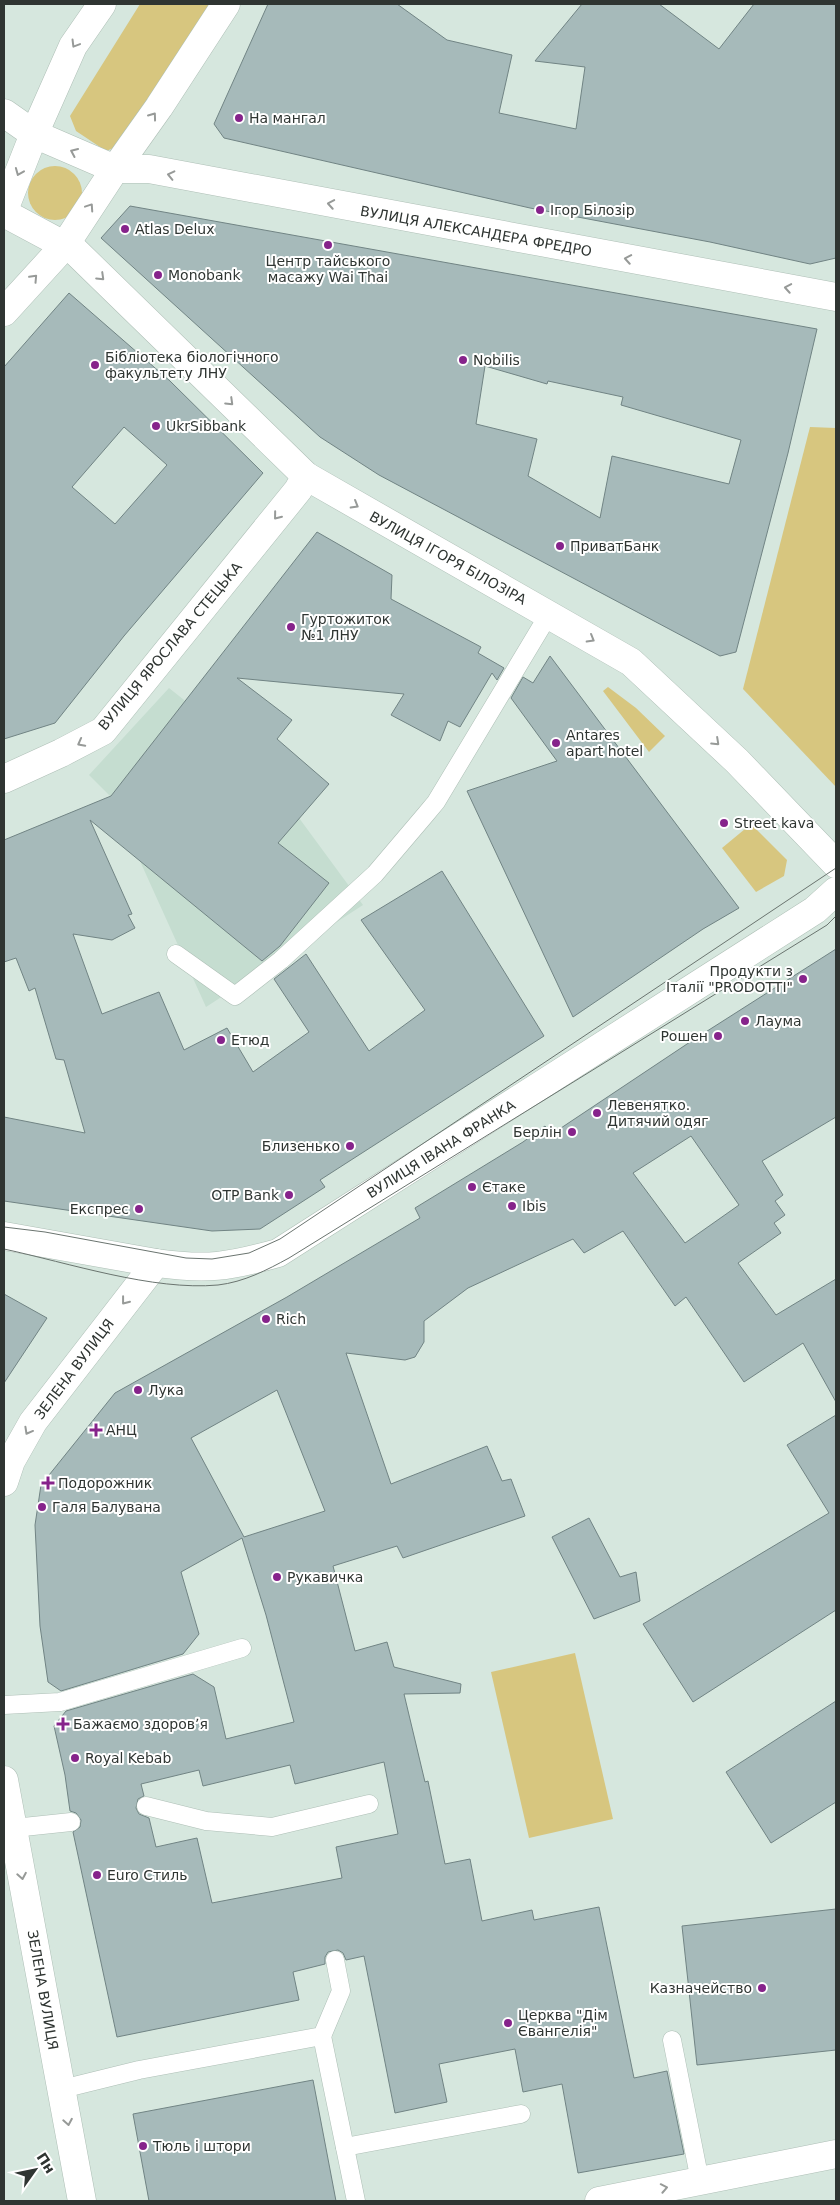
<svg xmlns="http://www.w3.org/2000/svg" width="840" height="2205" font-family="'DejaVu Sans',sans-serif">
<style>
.built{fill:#c5ddd0}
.green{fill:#d7c67f}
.building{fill:#a6baba;stroke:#718484;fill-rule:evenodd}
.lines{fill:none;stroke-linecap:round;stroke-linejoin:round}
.service-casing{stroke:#aebfb6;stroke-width:19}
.minor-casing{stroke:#aebfb6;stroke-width:29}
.tertiary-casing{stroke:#aebfb6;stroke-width:29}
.secondary-casing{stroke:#aebfb6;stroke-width:29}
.primary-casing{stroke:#aebfb6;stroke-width:29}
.service{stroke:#fff;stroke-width:18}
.minor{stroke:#fff;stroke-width:28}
.tertiary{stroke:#fff;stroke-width:28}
.secondary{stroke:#fff;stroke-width:28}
.primary{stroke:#fff;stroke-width:28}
.tram{stroke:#6a746f;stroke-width:1}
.oneway{stroke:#979a98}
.poi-dot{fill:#86238b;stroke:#fff;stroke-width:2}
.labels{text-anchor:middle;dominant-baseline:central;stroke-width:4;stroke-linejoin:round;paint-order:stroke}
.poi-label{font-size:14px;fill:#2f3532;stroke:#fff;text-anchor:start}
.street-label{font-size:14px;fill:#2f3532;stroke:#fff}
</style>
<rect width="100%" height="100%" fill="#d6e7de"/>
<path class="built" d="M 169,688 L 252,754 L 363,905 L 206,1007 L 111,797 L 89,775 Z"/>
<g class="green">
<path d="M 140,4 L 212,4 L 119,146 L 106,151 L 76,131 L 70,116 Z"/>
<circle cx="55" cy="193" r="27"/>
<path d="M 810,427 L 836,428 L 836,787 L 743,689 Z"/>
<path d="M 608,687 L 636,708 L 665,736 L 649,752 L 603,691 Z"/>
<path d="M 751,824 L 787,860 L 784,876 L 756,892 L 722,848 Z"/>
<path d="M 575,1653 L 613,1819 L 529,1838 L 491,1672 Z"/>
</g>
<g class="building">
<path d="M 268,4 L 397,4 L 447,40 L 512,55 L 499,113 L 576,129 L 585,67 L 535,61 L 582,4 L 659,4 L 719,49 L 754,4 L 836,4 L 836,258 L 810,264 L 710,242 L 530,208 L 224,138 L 214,124 Z"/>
<path d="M 130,206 L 817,329 L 788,453 L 736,652 L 720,656 L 379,475 L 320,437 L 101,238 ZM 485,366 L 547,384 L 548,381 L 623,397 L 621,405 L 741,440 L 729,484 L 612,456 L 600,518 L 528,476 L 537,439 L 476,424 Z"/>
<path d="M 69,293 L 170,381 L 263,473 L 124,636 L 55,723 L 4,739 L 4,367 ZM 124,427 L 167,465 L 115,524 L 72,487 Z"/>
<path d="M 317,532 L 392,575 L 391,599 L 481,647 L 478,653 L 504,668 L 497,680 L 492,673 L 460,727 L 448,721 L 440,741 L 391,715 L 404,694 L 237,678 L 292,720 L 277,739 L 329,784 L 278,843 L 329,883 L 280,946 L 262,961 L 90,820 L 132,914 L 128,915 L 135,928 L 112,940 L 73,934 L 102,1014 L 159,992 L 184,1050 L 227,1028 L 253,1072 L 309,1032 L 274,979 L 306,954 L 369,1051 L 425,1010 L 361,920 L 442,871 L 544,1036 L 320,1180 L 325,1187 L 260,1229 L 212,1231 L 4,1201 L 4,1117 L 85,1133 L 64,1060 L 56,1059 L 35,988 L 29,991 L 16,958 L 4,962 L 4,840 L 111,796 Z"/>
<path d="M 550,656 L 739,908 L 703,929 L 573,1017 L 467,791 L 557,761 L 511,698 L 523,677 L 533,683 Z"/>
<path d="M 836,949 L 836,1117 L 762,1161 L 783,1195 L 775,1201 L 785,1215 L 774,1223 L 781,1233 L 738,1263 L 776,1315 L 836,1279 L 836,1402 L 803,1343 L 744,1382 L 686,1297 L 675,1306 L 623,1231 L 584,1253 L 573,1239 L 468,1288 L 424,1321 L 424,1342 L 415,1357 L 405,1360 L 346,1353 L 391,1484 L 487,1446 L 502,1481 L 511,1479 L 525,1516 L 403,1558 L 397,1546 L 333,1566 L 355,1651 L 387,1642 L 394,1667 L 461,1684 L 460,1693 L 404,1694 L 425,1782 L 428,1781 L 445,1864 L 470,1859 L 482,1921 L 532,1910 L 534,1920 L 599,1907 L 634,2078 L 667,2071 L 684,2154 L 578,2173 L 562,2084 L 523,2092 L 515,2049 L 439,2064 L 447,2102 L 395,2113 L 364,1956 L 346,1960 L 343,1953 L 338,1950 L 328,1952 L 325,1957 L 325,1964 L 293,1972 L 299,2000 L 117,2037 L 73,1832 L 80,1827 L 81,1820 L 76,1813 L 70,1811 L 65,1775 L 54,1726 L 66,1711 L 193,1674 L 214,1687 L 226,1739 L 294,1722 L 266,1615 L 242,1538 L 181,1572 L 199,1634 L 183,1654 L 61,1691 L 48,1682 L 40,1626 L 35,1525 L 41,1485 L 115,1393 L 287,1297 L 420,1218 L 415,1208 L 523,1142 L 545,1126 L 552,1134 L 690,1042 ZM 691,1136 L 739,1205 L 685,1243 L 633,1173 ZM 277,1390 L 325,1511 L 244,1537 L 191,1438 ZM 384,1762 L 398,1834 L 336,1847 L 342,1878 L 212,1903 L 197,1838 L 156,1847 L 149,1818 L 139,1814 L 136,1808 L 138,1799 L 144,1796 L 141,1784 L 199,1770 L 203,1786 L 290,1765 L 295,1784 Z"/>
<path d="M 4,1294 L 47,1318 L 4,1383 Z"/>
<path d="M 836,1415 L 836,1610 L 693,1702 L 643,1624 L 829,1513 L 787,1445 Z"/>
<path d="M 589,1518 L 620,1577 L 636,1572 L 640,1601 L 594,1619 L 552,1537 Z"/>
<path d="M 836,1701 L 836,1802 L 771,1843 L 726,1772 Z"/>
<path d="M 836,1909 L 836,2050 L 697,2065 L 682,1926 Z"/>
<path d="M 313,2080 L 336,2201 L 149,2201 L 133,2114 Z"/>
</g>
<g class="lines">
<g class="service-casing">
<g id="service">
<path d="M 176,954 L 235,996 L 281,960 L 375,874 L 426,814 L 436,802 L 549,614"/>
<path d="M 4,1705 L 60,1702 L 242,1648"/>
<path d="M 146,1806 L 206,1821 L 272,1827 L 369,1804"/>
<path d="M 14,1828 L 71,1822"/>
<path d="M 322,2036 L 356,2201"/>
<path d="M 672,2040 L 700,2181"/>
<path d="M 62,2089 L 139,2070 L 322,2036 L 341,1991 L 335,1960"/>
<path d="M 345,2147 L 521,2114"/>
</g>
</g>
<g class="minor-casing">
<g id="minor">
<path d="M 4,113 L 34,134"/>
<path d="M 115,169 L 159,107 L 226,4"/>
<path d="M 4,779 L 61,753 L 103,731 L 298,490 L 306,476"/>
<path d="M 599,2201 L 836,2154"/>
</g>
</g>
<g class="tertiary-casing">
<g id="tertiary">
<path d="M 34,134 L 115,169 L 149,169 L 836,297"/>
<path d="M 4,210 L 34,134 L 73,46 L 102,4"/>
<path d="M 4,213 L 75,251 L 306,476 L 631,662 L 737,761 L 836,864"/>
<path d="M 4,312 L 65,245 L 115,169"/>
</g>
</g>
<g class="secondary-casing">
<path id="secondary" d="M 4,1236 L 156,1263"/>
</g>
<g class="primary-casing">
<g id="primary">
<path d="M 4,1482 L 11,1461 L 33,1422 L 156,1263 C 207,1270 228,1267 278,1253 L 815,910 L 836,891"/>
<path d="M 4,1780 L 82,2201"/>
</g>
</g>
<use href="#service" class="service"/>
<use href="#minor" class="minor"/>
<use href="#tertiary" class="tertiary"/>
<use href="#secondary" class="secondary"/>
<use href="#primary" class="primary"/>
<g class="tram">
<path d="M 4,1227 L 45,1232 L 186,1258 L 212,1259 L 249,1253 L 280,1239 L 836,868"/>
<path d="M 4,1249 C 69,1263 153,1291 218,1285 C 244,1282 267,1270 289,1258 L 827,925 L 836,916"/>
</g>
</g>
<defs><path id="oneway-chevron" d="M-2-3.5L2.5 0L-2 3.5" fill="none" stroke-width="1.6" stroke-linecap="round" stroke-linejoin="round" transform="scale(1.25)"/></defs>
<g class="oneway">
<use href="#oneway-chevron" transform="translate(75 44) rotate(121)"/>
<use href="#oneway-chevron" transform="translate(153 116) rotate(-54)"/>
<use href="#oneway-chevron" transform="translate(74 152) rotate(-156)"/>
<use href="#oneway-chevron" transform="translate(19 172) rotate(112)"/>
<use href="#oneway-chevron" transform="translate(171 175) rotate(-167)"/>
<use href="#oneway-chevron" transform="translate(331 204) rotate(-170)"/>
<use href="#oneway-chevron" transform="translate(90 207) rotate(-56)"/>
<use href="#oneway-chevron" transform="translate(628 259) rotate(-170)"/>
<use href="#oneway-chevron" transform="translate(101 277) rotate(44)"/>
<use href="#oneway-chevron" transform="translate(34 278) rotate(-47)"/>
<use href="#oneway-chevron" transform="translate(788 288) rotate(-170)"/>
<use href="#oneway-chevron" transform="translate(230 402) rotate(44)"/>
<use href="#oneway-chevron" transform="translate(355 505) rotate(30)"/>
<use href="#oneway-chevron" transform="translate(277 516) rotate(129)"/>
<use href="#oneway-chevron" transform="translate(591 639) rotate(30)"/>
<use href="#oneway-chevron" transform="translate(716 742) rotate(43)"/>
<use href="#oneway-chevron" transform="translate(81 743) rotate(152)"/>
<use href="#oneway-chevron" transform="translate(125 1301) rotate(128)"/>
<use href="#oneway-chevron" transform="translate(28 1431) rotate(119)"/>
<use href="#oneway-chevron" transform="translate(22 1876) rotate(80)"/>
<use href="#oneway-chevron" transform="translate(68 2122) rotate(80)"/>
<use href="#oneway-chevron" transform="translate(664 2188) rotate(-11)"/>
</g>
<g class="poi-dot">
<circle cx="239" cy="118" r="5"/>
<circle cx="540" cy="210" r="5"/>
<circle cx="125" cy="229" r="5"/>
<circle cx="328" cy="245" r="5"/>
<circle cx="158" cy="275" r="5"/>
<circle cx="463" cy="360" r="5"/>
<circle cx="95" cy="365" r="5"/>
<circle cx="156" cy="426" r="5"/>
<circle cx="560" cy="546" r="5"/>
<circle cx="291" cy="627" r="5"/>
<circle cx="556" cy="743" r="5"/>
<circle cx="724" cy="823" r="5"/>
<circle cx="803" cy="979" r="5"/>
<circle cx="745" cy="1021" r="5"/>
<circle cx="718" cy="1036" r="5"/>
<circle cx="221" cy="1040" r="5"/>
<circle cx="597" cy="1113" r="5"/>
<circle cx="572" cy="1132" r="5"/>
<circle cx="350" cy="1146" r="5"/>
<circle cx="472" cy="1187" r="5"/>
<circle cx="289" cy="1195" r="5"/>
<circle cx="512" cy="1206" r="5"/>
<circle cx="139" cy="1209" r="5"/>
<circle cx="266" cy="1319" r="5"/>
<circle cx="138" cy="1390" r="5"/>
<path d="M93.5 1422.5h5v5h5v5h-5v5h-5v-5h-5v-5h5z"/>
<path d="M45.5 1475.5h5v5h5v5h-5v5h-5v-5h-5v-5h5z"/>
<circle cx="42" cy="1507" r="5"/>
<circle cx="277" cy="1577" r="5"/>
<path d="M60.5 1716.5h5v5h5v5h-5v5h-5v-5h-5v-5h5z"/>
<circle cx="75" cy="1758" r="5"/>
<circle cx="97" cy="1875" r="5"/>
<circle cx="762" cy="1988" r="5"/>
<circle cx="508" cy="2023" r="5"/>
<circle cx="143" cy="2146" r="5"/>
</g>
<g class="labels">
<g class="poi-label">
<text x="249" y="118">На мангал</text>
<text x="550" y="210">Ігор Білозір</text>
<text x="135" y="229">Atlas Delux</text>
<text x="328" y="261" text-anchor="middle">Центр тайського<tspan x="328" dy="16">масажу Wai Thai</tspan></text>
<text x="168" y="275">Monobank</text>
<text x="105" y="357">Бібліотека біологічного<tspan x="105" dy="16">факультету ЛНУ</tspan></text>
<text x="473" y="360">Nobilis</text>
<text x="166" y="426">UkrSibbank</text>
<text x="570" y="546">ПриватБанк</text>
<text x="301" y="619">Гуртожиток<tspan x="301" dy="16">№1 ЛНУ</tspan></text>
<text x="566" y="735">Antares<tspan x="566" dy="16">apart hotel</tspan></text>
<text x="734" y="823">Street kava</text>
<text x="793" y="971" text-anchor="end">Продукти з<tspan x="793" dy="16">Італії "PRODOTTI"</tspan></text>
<text x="755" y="1021">Лаума</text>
<text x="708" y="1036" text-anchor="end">Рошен</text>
<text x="231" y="1040">Етюд</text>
<text x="607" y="1105">Левенятко.<tspan x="607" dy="16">Дитячий одяг</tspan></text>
<text x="562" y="1132" text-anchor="end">Берлін</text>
<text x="340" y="1146" text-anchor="end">Близенько</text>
<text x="482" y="1187">Єтаке</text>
<text x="279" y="1195" text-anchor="end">OTP Bank</text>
<text x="522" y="1206">Ibis</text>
<text x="129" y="1209" text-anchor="end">Експрес</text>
<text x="276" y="1319">Rich</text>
<text x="148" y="1390">Лука</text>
<text x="106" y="1430">АНЦ</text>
<text x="58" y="1483">Подорожник</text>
<text x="52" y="1507">Галя Балувана</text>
<text x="287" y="1577">Рукавичка</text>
<text x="73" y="1724">Бажаємо здоровʼя</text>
<text x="85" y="1758">Royal Kebab</text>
<text x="107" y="1875">Euro Стиль</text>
<text x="752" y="1988" text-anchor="end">Казначейство</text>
<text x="518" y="2015">Церква "Дім<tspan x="518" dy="16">Євангелія"</tspan></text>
<text x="153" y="2146">Тюль і штори</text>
</g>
<g class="street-label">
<text transform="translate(476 231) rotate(10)">ВУЛИЦЯ АЛЕКСАНДЕРА ФРЕДРО</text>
<text transform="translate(448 558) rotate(29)">ВУЛИЦЯ ІГОРЯ БІЛОЗІРА</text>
<text transform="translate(170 646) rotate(-50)">ВУЛИЦЯ ЯРОСЛАВА СТЕЦЬКА</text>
<text transform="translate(441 1149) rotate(-32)">ВУЛИЦЯ ІВАНА ФРАНКА</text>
<text transform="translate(74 1369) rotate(-53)">ЗЕЛЕНА ВУЛИЦЯ</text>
<text transform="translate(43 1990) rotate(80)">ЗЕЛЕНА ВУЛИЦЯ</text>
</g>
</g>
<rect width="840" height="2205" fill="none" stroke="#2f3532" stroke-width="10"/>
<g transform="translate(35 2170) rotate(57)" stroke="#ffffff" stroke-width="4" paint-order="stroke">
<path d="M0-4L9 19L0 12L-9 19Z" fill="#2f3532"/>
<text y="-8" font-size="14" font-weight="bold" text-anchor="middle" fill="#2f3532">Пн</text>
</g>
</svg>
